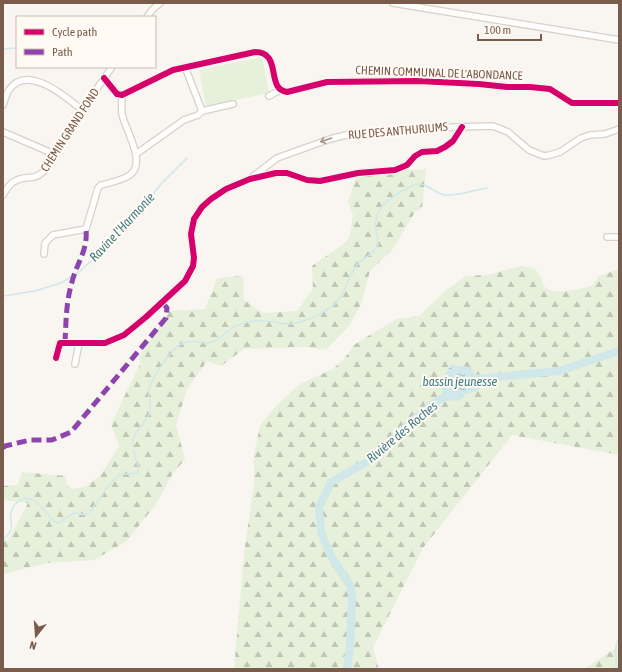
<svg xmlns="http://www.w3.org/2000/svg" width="622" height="672" font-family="'Asap Condensed',sans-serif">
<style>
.forest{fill:url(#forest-firs)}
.pitch{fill:#e7f0db}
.water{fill:url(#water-ripples)}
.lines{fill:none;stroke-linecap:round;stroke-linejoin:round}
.stream{stroke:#d0e8ea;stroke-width:1.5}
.river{stroke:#d0e8ea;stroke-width:8}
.minor-casing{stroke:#d7d1cb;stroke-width:8}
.minor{stroke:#fefefd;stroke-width:5.5}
.quiet{stroke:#8e44ad;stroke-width:5;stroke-dasharray:10 5;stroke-linecap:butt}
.cycleway-casing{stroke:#fffaf3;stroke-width:8}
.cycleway{stroke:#d6006c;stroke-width:6}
.oneway{stroke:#a8958b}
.labels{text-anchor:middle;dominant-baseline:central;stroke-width:4;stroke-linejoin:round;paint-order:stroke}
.street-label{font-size:12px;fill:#7a5c4d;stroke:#fffaf3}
.water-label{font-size:13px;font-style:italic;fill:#437c86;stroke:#fffaf3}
</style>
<defs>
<pattern id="forest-firs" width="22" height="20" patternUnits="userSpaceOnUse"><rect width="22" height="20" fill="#e7f0db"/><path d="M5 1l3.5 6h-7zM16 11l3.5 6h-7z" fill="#c0c6b4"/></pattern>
<pattern id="water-ripples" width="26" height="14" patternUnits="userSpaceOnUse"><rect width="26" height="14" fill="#d0e8ea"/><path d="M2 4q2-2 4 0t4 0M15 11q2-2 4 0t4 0" fill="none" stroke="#aebfc0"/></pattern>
</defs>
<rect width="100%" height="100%" fill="#f9f5f0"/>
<g class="forest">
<path d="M 426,169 L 422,208 L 415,212 L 393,249 L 370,271 L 361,304 L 349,326 L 326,350 L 307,347 L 244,349 L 221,366 L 207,361 L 187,389 L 176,425 L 185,459 L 172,475 L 156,504 L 127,541 L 94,560 L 47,563 L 3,574 L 3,539 L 8,541 L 28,503 L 3,500 L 3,486 L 18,485 L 22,472 L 66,476 L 66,483 L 71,489 L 84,487 L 101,475 L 119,446 L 111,424 L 140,364 L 139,356 L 170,311 L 205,309 L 217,278 L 243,276 L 244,300 L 263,313 L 297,311 L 313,289 L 312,266 L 346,242 L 350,236 L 353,215 L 348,202 L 357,174 Z"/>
<path d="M 521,266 C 534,267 536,268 542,280 C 543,283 544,287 546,288 C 556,296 581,288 592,286 L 599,276 L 619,269 L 619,455 L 512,435 L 423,548 L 373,647 L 379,669 L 234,669 L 244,554 L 254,483 L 254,454 L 260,426 L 275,407 L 294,389 L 302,383 L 333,369 L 344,359 L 354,345 L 363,339 L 397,319 L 419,316 L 445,291 L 466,276 L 487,275 Z"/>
<path d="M 619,646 L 619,669 L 584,669 Z"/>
</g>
<path class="pitch" d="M 262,57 L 269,93 L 206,106 L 199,70 Z"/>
<path class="water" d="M 451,365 L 470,367 L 475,374 L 484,375 L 485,380 L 480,386 L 479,390 L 466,394 L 459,401 L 444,400 L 440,397 L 443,392 L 439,383 Z"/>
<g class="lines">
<g class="stream">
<path d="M 3,49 L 17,48"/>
<path d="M 3,296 L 35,291 L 61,283 L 79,272 L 108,246 L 125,223 L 148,201 L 161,184 L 187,158"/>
<path d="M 3,539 C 7,537 9,534 11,530 C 12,527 11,525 11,521 C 9,511 14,502 24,499 C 28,498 32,499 36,502 C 43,507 48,516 55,522 L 58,523 L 74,513 L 86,515 C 99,505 104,487 117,477 C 123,472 131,476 138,472 C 139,462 132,454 133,443 C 134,429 146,424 150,412 C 152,405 148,398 149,391 C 150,379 172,348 183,343 C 192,338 203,345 213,342 C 219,340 222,335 227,332 C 234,325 245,322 255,321 C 266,320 277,323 288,324 C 301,324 319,315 330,308 C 345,298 347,278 357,265 C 362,258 373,255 377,247 C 381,238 373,229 376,220 C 377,215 381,208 384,204 C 389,199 410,185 418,184 C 428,183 435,194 445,195 C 459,196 473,190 487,188"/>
<path d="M 616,669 C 618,656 612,652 619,638"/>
</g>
<g class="river">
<path d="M 475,383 L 486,378 L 559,371 L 619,351"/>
<path d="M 347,669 L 350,645 L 352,599 L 351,587 L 331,556 L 321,533 L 319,507 L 331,482 L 370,460 L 420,414 L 440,399 L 451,394"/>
</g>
<g class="minor-casing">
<g id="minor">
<path d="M 393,3 L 619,40"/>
<path d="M 147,17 L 152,10 L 160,3"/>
<path d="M 185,67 L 202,111"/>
<path d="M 104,78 L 117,94 L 122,95 L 173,70 L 255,52 C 283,52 265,89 287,92 L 327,82 L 418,81 L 479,84 L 507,87 L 530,87 L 550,89 L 572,103 L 619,103"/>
<path d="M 269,96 L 280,90"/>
<path d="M 3,105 C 5,100 6,94 9,90 C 27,63 66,97 82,110"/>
<path d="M 3,132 L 54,154"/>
<path d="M 136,154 L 184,120 L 198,115 L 202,111 L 233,104"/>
<path d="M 251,178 L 277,158 L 330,139 L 354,133 L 454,127 L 493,126 L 508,132 L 529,150 L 544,156 L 550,155 L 560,152 L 581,138 L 590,135 L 605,134 L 619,129"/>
<path d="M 3,195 C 6,190 9,184 15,181 C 27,174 33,183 46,169 L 82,110 L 112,67"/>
<path d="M 607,237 L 619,237"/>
<path d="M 44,254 L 45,243 L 53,235 L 86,229 L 98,188 L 101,185 C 108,183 124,180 130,175 C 147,162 125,130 122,114 C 121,108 122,101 122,95"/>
<path d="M 56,358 L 60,343 L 105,343 L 124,335 L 146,317 L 185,281 L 193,266 L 194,258 L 191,234 L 194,219 L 202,207 L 211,199 L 226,189 L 250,179 L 276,173 L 287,173 L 307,180 L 320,181 L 358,173 L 395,170 L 407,165 L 415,156 L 422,152 L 437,151 L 445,147 L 453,141 L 462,127"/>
<path d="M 75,364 L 79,343"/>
</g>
</g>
<use href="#minor" class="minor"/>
<g class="quiet">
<path d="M 65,343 C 66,322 66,302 72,282 C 77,262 88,251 86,229"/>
<path d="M 3,448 L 5,446 L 30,440 L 52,440 L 71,432 L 166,318 L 167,308 L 162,302"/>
</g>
<g class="cycleway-casing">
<g id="cycleway">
<path d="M 104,78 L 117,94 L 122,95 L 173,70 L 255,52 C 283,52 265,89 287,92 L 327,82 L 418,81 L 479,84 L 507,87 L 530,87 L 550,89 L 572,103 L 619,103"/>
<path d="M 56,358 L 60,343 L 105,343 L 124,335 L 146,317 L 185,281 L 193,266 L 194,258 L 191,234 L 194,219 L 202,207 L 211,199 L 226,189 L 250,179 L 276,173 L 287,173 L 307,180 L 320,181 L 358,173 L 395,170 L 407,165 L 415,156 L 422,152 L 437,151 L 445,147 L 453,141 L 462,127"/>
</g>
</g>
<use href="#cycleway" class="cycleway"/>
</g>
<defs><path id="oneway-shaft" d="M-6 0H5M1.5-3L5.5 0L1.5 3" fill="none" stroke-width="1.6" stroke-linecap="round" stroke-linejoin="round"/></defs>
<use class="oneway" href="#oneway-shaft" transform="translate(326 140) rotate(161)"/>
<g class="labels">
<g class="street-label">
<text transform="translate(439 73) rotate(2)">CHEMIN COMMUNAL DE L'ABONDANCE</text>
<text transform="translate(70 130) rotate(-57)">CHEMIN GRAND FOND</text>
<text transform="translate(398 131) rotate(-5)">RUE DES ANTHURIUMS</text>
</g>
<g class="water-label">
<text transform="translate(122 227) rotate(-47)">Ravine l'Harmonie</text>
<text x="460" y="381">bassin jeunesse</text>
<text transform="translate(402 432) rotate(-40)">Rivière des Roches</text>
</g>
</g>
<rect width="622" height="672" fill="none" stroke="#7a5c4d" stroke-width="8"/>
<rect x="16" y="16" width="140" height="52" fill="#fffaf3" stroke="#cabbb1"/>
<rect x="24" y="29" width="20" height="6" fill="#d6006c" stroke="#cabbb1"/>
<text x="52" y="36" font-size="12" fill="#7a5c4d">Cycle path</text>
<rect x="24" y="49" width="20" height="6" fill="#8e44ad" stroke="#cabbb1"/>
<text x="52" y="56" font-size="12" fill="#7a5c4d">Path</text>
<g transform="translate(36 636) rotate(197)" stroke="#fffaf3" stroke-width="3" paint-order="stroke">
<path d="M0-3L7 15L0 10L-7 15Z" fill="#7a5c4d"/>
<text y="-6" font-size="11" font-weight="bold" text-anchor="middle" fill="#7a5c4d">N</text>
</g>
<path d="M478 34v6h63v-6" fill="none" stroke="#7a5c4d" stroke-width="2"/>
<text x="484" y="34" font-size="12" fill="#7a5c4d" stroke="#fffaf3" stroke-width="3" paint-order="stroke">100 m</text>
</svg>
